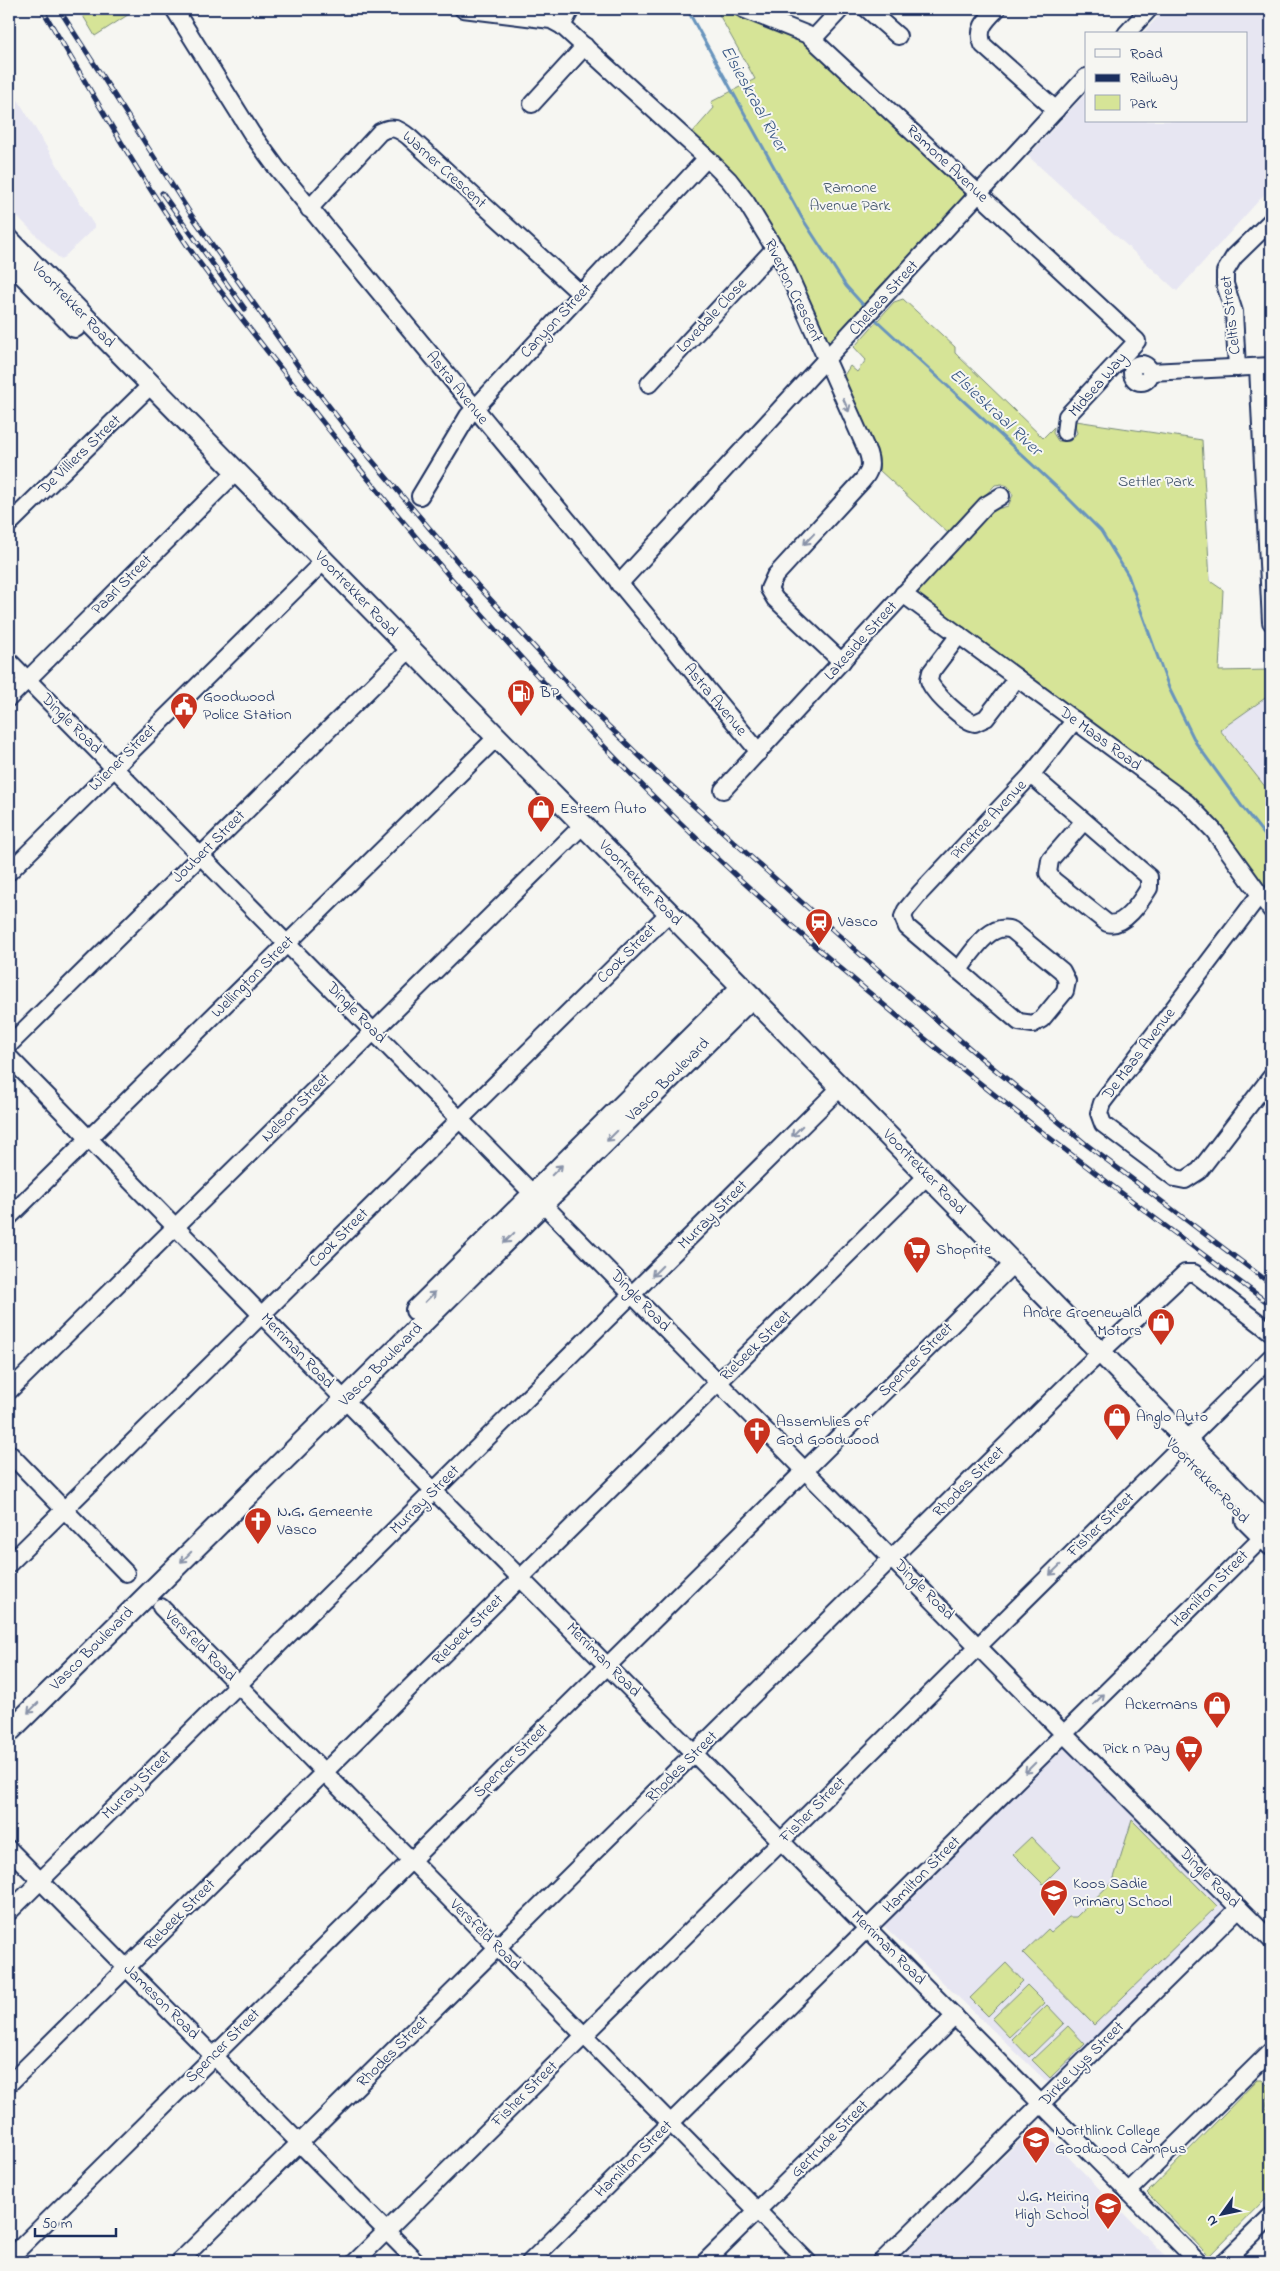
<svg xmlns="http://www.w3.org/2000/svg" width="1280" height="2271" font-family="'Indie Flower',sans-serif">
<style>
.built{fill:#e7e6f2}
.green{fill:#d6e497;stroke:#788a7a}
.lines{fill:none;stroke-linecap:round;stroke-linejoin:round}
.stream{stroke:#6894bd;stroke-width:3}
.minor-casing{stroke:#1b2f5e;stroke-width:20}
.major-casing{stroke:#1b2f5e;stroke-width:24}
.minor{stroke:#f6f6f2;stroke-width:16}
.major{stroke:#f6f6f2;stroke-width:20}
.rail-casing{stroke:#1b2f5e;stroke-width:5}
.rail{stroke:#f6f6f2;stroke-width:3;stroke-dasharray:9;stroke-linecap:butt}
.oneway{stroke:#8892a8}
.labels{text-anchor:middle;dominant-baseline:central;stroke-width:4;stroke-linejoin:round;paint-order:stroke}
.street-label{font-size:16px;fill:#1b2f5e;stroke:#f6f6f2}
.park-label{font-size:16px;fill:#405369;stroke:#f6f6f2}
.poi-label{font-size:16px;fill:#1b2f5e;stroke:#f6f6f2;text-anchor:start}
.water-label{font-size:18px;font-style:italic;fill:#3b5986;stroke:#f6f6f2}
</style>
<rect width="100%" height="100%" fill="#f6f6f2"/>
<filter id="ink" filterUnits="userSpaceOnUse"><feTurbulence type="fractalNoise" baseFrequency=".02" numOctaves="2"/><feDisplacementMap in="SourceGraphic" scale="10" xChannelSelector="R" yChannelSelector="G"/><feConvolveMatrix kernelMatrix="1 2 1 2 8 2 1 2 1" color-interpolation-filters="sRGB"/></filter>
<g filter="url(#ink)">
<g class="built">
<path d="M 1165,9 L 1271,9 L 1271,187 L 1177,291 L 1028,156 L 1086,93 L 1086,121 L 1246,121 L 1246,34 L 1142,34 Z"/>
<path d="M 9,85 L 95,227 L 61,260 L 9,208 Z"/>
<path d="M 1266,697 L 1271,697 L 1271,794 L 1220,730 Z"/>
<path d="M 1065,1746 L 1226,1908 L 1048,2083 L 883,1925 Z"/>
<path d="M 1040,2128 L 1171,2262 L 896,2262 L 1031,2130 Z"/>
</g>
<g class="green">
<path d="M 79,9 L 137,9 L 95,36 Z"/>
<path d="M 724,9 L 804,42 L 965,192 L 963,201 L 880,286 L 830,342 L 826,341 L 779,239 L 728,166 L 692,133 L 714,108 L 711,102 L 755,79 L 717,11 Z"/>
<path d="M 903,299 L 955,347 L 955,353 L 1043,438 L 1054,427 L 1053,433 L 1058,441 L 1070,441 L 1077,433 L 1074,423 L 1076,421 L 1202,440 L 1210,581 L 1223,590 L 1219,671 L 1269,670 L 1271,676 L 1271,694 L 1220,730 L 1271,794 L 1271,901 L 1215,825 L 914,595 L 994,507 L 1001,508 L 1008,506 L 1013,495 L 1008,486 L 1002,484 L 995,485 L 949,534 L 879,470 L 879,459 L 843,377 L 850,366 L 857,372 L 866,360 L 854,347 L 894,302 Z"/>
<path d="M 1132,1820 L 1217,1906 L 1094,2025 L 1023,1953 L 1048,1929 L 1051,1932 L 1069,1917 L 1076,1917 L 1113,1881 Z"/>
<path d="M 1031,1837 L 1060,1867 L 1043,1884 L 1013,1854 Z"/>
<path d="M 1006,1963 L 1023,1981 L 988,2016 L 970,1998 Z"/>
<path d="M 1027,1985 L 1045,2003 L 1009,2037 L 992,2019 Z"/>
<path d="M 1047,2005 L 1064,2023 L 1029,2057 L 1012,2039 Z"/>
<path d="M 1068,2026 L 1085,2044 L 1050,2078 L 1032,2060 Z"/>
<path d="M 1257,2080 L 1262,2080 L 1269,2087 L 1266,2108 L 1271,2114 L 1271,2193 L 1209,2256 L 1147,2193 Z"/>
</g>
<g class="lines">
<g class="stream">
<path d="M 687,9 L 802,218 L 846,286 L 866,308"/>
<path d="M 873,317 L 1063,493 L 1101,531 L 1128,575 L 1169,688 L 1196,743 L 1243,808 L 1271,843"/>
</g>
<g class="minor-casing">
<g id="minor">
<path d="M 174,9 L 252,134 L 276,167 L 759,752"/>
<path d="M 463,9 L 551,20 L 562,26 L 707,158 L 729,180 L 746,202 L 784,264 L 868,453 C 872,465 870,472 862,481 L 775,576 L 769,589 L 775,599 L 842,662"/>
<path d="M 743,9 L 808,35 L 1137,341 L 1067,416 L 1065,432"/>
<path d="M 867,9 L 898,36"/>
<path d="M 997,9 C 986,20 976,29 983,45 L 1056,110"/>
<path d="M 562,26 L 571,9"/>
<path d="M 1126,34 L 1149,9"/>
<path d="M 813,39 L 841,9"/>
<path d="M 532,104 L 585,46"/>
<path d="M 309,209 L 380,132 C 392,125 399,129 409,137 L 581,294"/>
<circle cx="1141" cy="373" r="9"/>
<path d="M 1258,367 L 1271,622"/>
<path d="M 1237,368 L 1234,312 L 1225,284 L 1225,272 L 1234,257 L 1271,221"/>
<path d="M 1150,372 L 1271,366"/>
<path d="M 649,384 L 775,248"/>
<path d="M 420,496 L 468,416 L 707,158"/>
<path d="M 9,524 L 151,385"/>
<path d="M 619,584 L 1086,77"/>
<path d="M 903,594 L 1187,803 L 1214,831 L 1271,910"/>
<path d="M 959,635 L 931,672 L 929,680 C 931,691 964,722 975,723 L 986,718 L 1017,678"/>
<path d="M 9,661 L 1064,1734 L 1271,1940"/>
<path d="M 9,698 L 236,472"/>
<path d="M 1031,775 L 1149,877 L 1149,888 C 1141,901 1124,928 1107,923 L 1053,880 L 1048,873 L 1050,860 L 1084,821"/>
<path d="M 723,790 L 986,505 L 1001,496"/>
<path d="M 9,872 L 324,561"/>
<path d="M 1261,896 L 1254,902 L 1102,1103 L 1099,1113 L 1103,1124 L 1175,1178 L 1185,1180 L 1199,1171 L 1271,1077"/>
<path d="M 958,971 C 971,955 989,921 1012,930 L 1062,971 L 1067,981 L 1065,991 L 1042,1019 L 1033,1024 L 1019,1022 L 907,927 L 903,917 L 906,910 L 920,893 L 1031,775 L 1075,720"/>
<path d="M 9,1045 L 410,649"/>
<path d="M 9,1057 L 434,1491 L 1198,2262"/>
<path d="M 9,1217 L 497,737"/>
<path d="M 9,1391 L 583,825"/>
<path d="M 9,1453 L 126,1573"/>
<path d="M 9,1564 L 669,913"/>
<path d="M 161,1607 L 808,2262"/>
<path d="M 9,1849 L 417,2262"/>
<path d="M 9,1912 L 841,1087"/>
<path d="M 9,2084 L 927,1176"/>
<path d="M 1128,2192 L 1271,2051"/>
<path d="M 13,2262 L 9,2258 L 19,2249 L 1013,1264"/>
<path d="M 179,2262 L 1082,1370 L 1185,1273 L 1194,1273 L 1271,1332"/>
<path d="M 355,2262 L 1271,1357"/>
<path d="M 530,2262 L 1271,1529"/>
<path d="M 705,2262 L 955,2016"/>
<path d="M 881,2262 L 1239,1908"/>
<path d="M 1224,2262 L 1271,2216"/>
</g>
</g>
<g class="major-casing">
<g id="major">
<path d="M 9,240 L 1271,1526"/>
<path d="M 9,260 L 75,327"/>
<path d="M 416,1310 L 742,987"/>
<path d="M 1246,1520 L 1271,1545"/>
<path d="M 9,1732 L 752,997"/>
</g>
</g>
<use href="#minor" class="minor"/>
<use href="#major" class="major"/>
<g class="rail-casing">
<g id="rail">
<path d="M 42,9 C 90,89 136,171 189,248 C 227,302 270,354 310,406 C 442,575 584,736 742,881 C 909,1034 1089,1170 1271,1305"/>
<path d="M 59,9 L 192,216 L 301,370 L 360,446 L 479,587 L 595,713 L 654,770 L 706,817 L 861,955 L 980,1057 L 1087,1145 L 1271,1284"/>
<path d="M 162,193 L 245,309"/>
</g>
</g>
<use href="#rail" class="rail"/>
</g>
<defs><path id="oneway-shaft" d="M-6 0H5M1.5-3L5.5 0L1.5 3" fill="none" stroke-width="1.6" stroke-linecap="round" stroke-linejoin="round" transform="scale(1.25)"/></defs>
<g class="oneway">
<use href="#oneway-shaft" transform="translate(846 405) rotate(66)"/>
<use href="#oneway-shaft" transform="translate(809 539) rotate(133)"/>
<use href="#oneway-shaft" transform="translate(797 1131) rotate(135)"/>
<use href="#oneway-shaft" transform="translate(612 1136) rotate(135)"/>
<use href="#oneway-shaft" transform="translate(557 1170) rotate(-45)"/>
<use href="#oneway-shaft" transform="translate(509 1238) rotate(135)"/>
<use href="#oneway-shaft" transform="translate(657 1271) rotate(135)"/>
<use href="#oneway-shaft" transform="translate(430 1297) rotate(-45)"/>
<use href="#oneway-shaft" transform="translate(186 1557) rotate(135)"/>
<use href="#oneway-shaft" transform="translate(1055 1570) rotate(136)"/>
<use href="#oneway-shaft" transform="translate(1099 1699) rotate(-45)"/>
<use href="#oneway-shaft" transform="translate(33 1708) rotate(135)"/>
<use href="#oneway-shaft" transform="translate(1030 1768) rotate(135)"/>
</g>
</g>
<defs>
<g id="fuel-pin" transform="scale(1.4375)"><path d="M0 17L-7.5 6A9.5 9.5 0 1 1 7.5 6Z" fill="#c8321e" stroke="#f6f6f2"/><path d="M-5.5-6h7V0h2V4h1.3V-2.5L3-4.5l.8-.8L6-3V5H2.5V1h-1V6h-7ZM-4.2-4.7v3.2H.2V-4.7Z" fill="#fff"/></g>
<g id="civic-pin" transform="scale(1.4375)"><path d="M0 17L-7.5 6A9.5 9.5 0 1 1 7.5 6Z" fill="#c8321e" stroke="#f6f6f2"/><path d="M-.6-6.5H3V-4.5H.6V-3L4-1V1h2V6H-6V1h2V-1L-.6-3ZM-1.2 2.5V6h2.4V2.5Z" fill="#fff"/></g>
<g id="shop-pin" transform="scale(1.4375)"><path d="M0 17L-7.5 6A9.5 9.5 0 1 1 7.5 6Z" fill="#c8321e" stroke="#f6f6f2"/><path d="M-5-2.5h2.3a2.7 3.5 0 0 1 5.4 0H5L5.5 6h-11ZM-1.5-2.5h3a1.5 2.3 0 0 0-3 0Z" fill="#fff"/></g>
<g id="station-pin" transform="scale(1.4375)"><path d="M0 17L-7.5 6A9.5 9.5 0 1 1 7.5 6Z" fill="#c8321e" stroke="#f6f6f2"/><path d="M-3-6H3Q5-6 5-4V2Q5 4 3 4L4.5 6H3L1.5 4h-3L-3 6H-4.5L-3 4Q-5 4-5 2V-4Q-5-6-3-6ZM-3.5-4v3h7v-3ZM-3.5 1v1.5H-2V1ZM2 1v1.5H3.5V1Z" fill="#fff"/></g>
<g id="supermarket-pin" transform="scale(1.4375)"><path d="M0 17L-7.5 6A9.5 9.5 0 1 1 7.5 6Z" fill="#c8321e" stroke="#f6f6f2"/><path d="M-6-5.5h2.5l.6 2H6L4.5 2H-2.5L-4.4-4H-6ZM-1.5 3.2a1.3 1.3 0 1 0 .1 0ZM3 3.2a1.3 1.3 0 1 0 .1 0Z" fill="#fff"/></g>
<g id="church-pin" transform="scale(1.4375)"><path d="M0 17L-7.5 6A9.5 9.5 0 1 1 7.5 6Z" fill="#c8321e" stroke="#f6f6f2"/><path d="M-1.2-6h2.4v3.5h3.3v2.4h-3.3V6h-2.4V-.1h-3.3v-2.4h3.3Z" fill="#fff"/></g>
<g id="school-pin" transform="scale(1.4375)"><path d="M0 17L-7.5 6A9.5 9.5 0 1 1 7.5 6Z" fill="#c8321e" stroke="#f6f6f2"/><path d="M0-5L7-2L0 1L-7-2ZM-4 1L0 2.5L4 1V4Q0 6-4 4Z" fill="#fff"/></g>
<g id="university-pin" transform="scale(1.4375)"><path d="M0 17L-7.5 6A9.5 9.5 0 1 1 7.5 6Z" fill="#c8321e" stroke="#f6f6f2"/><path d="M0-5L7-2L0 1L-7-2ZM-4 1L0 2.5L4 1V4Q0 6-4 4Z" fill="#fff"/></g>
</defs>
<g fill-rule="evenodd">
<use href="#fuel-pin" x="521" y="693"/>
<use href="#civic-pin" x="184" y="706"/>
<use href="#shop-pin" x="541" y="809"/>
<use href="#station-pin" x="819" y="922"/>
<use href="#supermarket-pin" x="917" y="1250"/>
<use href="#shop-pin" x="1161" y="1322"/>
<use href="#shop-pin" x="1117" y="1417"/>
<use href="#church-pin" x="757" y="1431"/>
<use href="#church-pin" x="258" y="1521"/>
<use href="#shop-pin" x="1217" y="1705"/>
<use href="#supermarket-pin" x="1189" y="1749"/>
<use href="#school-pin" x="1054" y="1893"/>
<use href="#university-pin" x="1036" y="2140"/>
<use href="#school-pin" x="1108" y="2206"/>
</g>
<g class="labels">
<g class="street-label">
<text transform="translate(947 164) rotate(43)">Ramone Avenue</text>
<text transform="translate(444 170) rotate(42)">Warner Crescent</text>
<text transform="translate(793 291) rotate(64)">Riverton Crescent</text>
<text transform="translate(884 298) rotate(-48)">Chelsea Street</text>
<text transform="translate(73 305) rotate(46)">Voortrekker Road</text>
<text transform="translate(1231 315) rotate(-97)">Celtis Street</text>
<text transform="translate(712 316) rotate(-47)">Lovedale Close</text>
<text transform="translate(556 321) rotate(-47)">Canyon Street</text>
<text transform="translate(1098 385) rotate(-49)">Midsea Way</text>
<text transform="translate(457 388) rotate(51)">Astra Avenue</text>
<text transform="translate(80 455) rotate(-44)">De Villiers Street</text>
<text transform="translate(122 585) rotate(-45)">Paarl Street</text>
<text transform="translate(356 594) rotate(46)">Voortrekker Road</text>
<text transform="translate(861 641) rotate(-48)">Lakeside Street</text>
<text transform="translate(715 700) rotate(50)">Astra Avenue</text>
<text transform="translate(71 724) rotate(45)">Dingle Road</text>
<text transform="translate(1100 739) rotate(36)">De Maas Road</text>
<text transform="translate(123 758) rotate(-45)">Wiener Street</text>
<text transform="translate(989 820) rotate(-47)">Pinetree Avenue</text>
<text transform="translate(209 847) rotate(-45)">Joubert Street</text>
<text transform="translate(640 883) rotate(46)">Voortrekker Road</text>
<text transform="translate(627 954) rotate(-45)">Cook Street</text>
<text transform="translate(253 977) rotate(-45)">Wellington Street</text>
<text transform="translate(356 1013) rotate(46)">Dingle Road</text>
<text transform="translate(1139 1054) rotate(-53)">De Maas Avenue</text>
<text transform="translate(668 1080) rotate(-45)">Vasco Boulevard</text>
<text transform="translate(296 1108) rotate(-45)">Nelson Street</text>
<text transform="translate(924 1172) rotate(46)">Voortrekker Road</text>
<text transform="translate(713 1215) rotate(-45)">Murray Street</text>
<text transform="translate(339 1238) rotate(-45)">Cook Street</text>
<text transform="translate(640 1301) rotate(46)">Dingle Road</text>
<text transform="translate(756 1346) rotate(-45)">Riebeek Street</text>
<text transform="translate(297 1351) rotate(46)">Merriman Road</text>
<text transform="translate(916 1360) rotate(-45)">Spencer Street</text>
<text transform="translate(381 1365) rotate(-45)">Vasco Boulevard</text>
<text transform="translate(1207 1481) rotate(46)">Voortrekker Road</text>
<text transform="translate(969 1482) rotate(-45)">Rhodes Street</text>
<text transform="translate(425 1500) rotate(-45)">Murray Street</text>
<text transform="translate(1101 1525) rotate(-44)">Fisher Street</text>
<text transform="translate(1210 1589) rotate(-45)">Hamilton Street</text>
<text transform="translate(924 1590) rotate(45)">Dingle Road</text>
<text transform="translate(468 1630) rotate(-45)">Riebeek Street</text>
<text transform="translate(200 1646) rotate(45)">Versfeld Road</text>
<text transform="translate(92 1649) rotate(-45)">Vasco Boulevard</text>
<text transform="translate(603 1660) rotate(45)">Merriman Road</text>
<text transform="translate(511 1761) rotate(-45)">Spencer Street</text>
<text transform="translate(682 1767) rotate(-45)">Rhodes Street</text>
<text transform="translate(137 1785) rotate(-45)">Murray Street</text>
<text transform="translate(813 1810) rotate(-45)">Fisher Street</text>
<text transform="translate(922 1875) rotate(-45)">Hamilton Street</text>
<text transform="translate(1209 1878) rotate(45)">Dingle Road</text>
<text transform="translate(180 1915) rotate(-45)">Riebeek Street</text>
<text transform="translate(485 1935) rotate(45)">Versfeld Road</text>
<text transform="translate(888 1948) rotate(45)">Merriman Road</text>
<text transform="translate(161 2002) rotate(45)">Jameson Road</text>
<text transform="translate(223 2046) rotate(-45)">Spencer Street</text>
<text transform="translate(393 2052) rotate(-45)">Rhodes Street</text>
<text transform="translate(1082 2064) rotate(-45)">Dirkie Uys Street</text>
<text transform="translate(525 2094) rotate(-45)">Fisher Street</text>
<text transform="translate(830 2139) rotate(-45)">Gertrude Street</text>
<text transform="translate(634 2159) rotate(-45)">Hamilton Street</text>
</g>
<g class="park-label">
<text x="850" y="188">Ramone<tspan x="850" dy="18">Avenue Park</tspan></text>
<text x="1156" y="482">Settler Park</text>
</g>
<g class="poi-label">
<text x="540" y="693">BP</text>
<text x="203" y="697">Goodwood<tspan x="203" dy="18">Police Station</tspan></text>
<text x="560" y="809">Esteem Auto</text>
<text x="838" y="922">Vasco</text>
<text x="936" y="1250">Shoprite</text>
<text x="1142" y="1313" text-anchor="end">Andre Groenewald<tspan x="1142" dy="18">Motors</tspan></text>
<text x="1136" y="1417">Anglo Auto</text>
<text x="776" y="1422">Assemblies of<tspan x="776" dy="18">God Goodwood</tspan></text>
<text x="277" y="1512">N.G. Gemeente<tspan x="277" dy="18">Vasco</tspan></text>
<text x="1198" y="1705" text-anchor="end">Ackermans</text>
<text x="1170" y="1749" text-anchor="end">Pick n Pay</text>
<text x="1073" y="1884">Koos Sadie<tspan x="1073" dy="18">Primary School</tspan></text>
<text x="1055" y="2131">Northlink College<tspan x="1055" dy="18">Goodwood Campus</tspan></text>
<text x="1089" y="2197" text-anchor="end">J.G. Meiring<tspan x="1089" dy="18">High School</tspan></text>
</g>
<g class="water-label">
<text transform="translate(753 99) rotate(61)">Elsieskraal River</text>
<text transform="translate(995 413) rotate(43)">Elsieskraal River</text>
</g>
</g>
<rect width="1280" height="2271" fill="none" stroke="#f6f6f2" stroke-width="30"/>
<rect x="15" y="15" width="1250" height="2241" fill="none" stroke="#1b2f5e" stroke-width="2" filter="url(#ink)"/>
<rect x="1085" y="32" width="162" height="90" fill="#f6f6f2" stroke="#9ea6b7"/>
<rect x="1095" y="49" width="25" height="8" fill="#f6f6f2" stroke="#9ea6b7"/>
<text x="1130" y="58" font-size="15" fill="#1b2f5e">Road</text>
<rect x="1095" y="74" width="25" height="8" fill="#1b2f5e" stroke="#9ea6b7"/>
<text x="1130" y="82" font-size="15" fill="#1b2f5e">Railway</text>
<rect x="1095" y="95" width="25" height="15" fill="#d6e497" stroke="#9ea6b7"/>
<text x="1130" y="108" font-size="15" fill="#1b2f5e">Park</text>
<g transform="translate(1222 2214) rotate(237)" stroke="#f6f6f2" stroke-width="4" paint-order="stroke">
<path d="M0-4L9 19L0 12L-9 19Z" fill="#1b2f5e"/>
<text y="-8" font-size="14" font-weight="bold" text-anchor="middle" fill="#1b2f5e">N</text>
</g>
<path d="M35 2228v8h81v-8" fill="none" stroke="#1b2f5e" stroke-width="2.5"/>
<text x="42" y="2228" font-size="15" fill="#1b2f5e" stroke="#f6f6f2" stroke-width="4" paint-order="stroke">50 m</text>
</svg>
